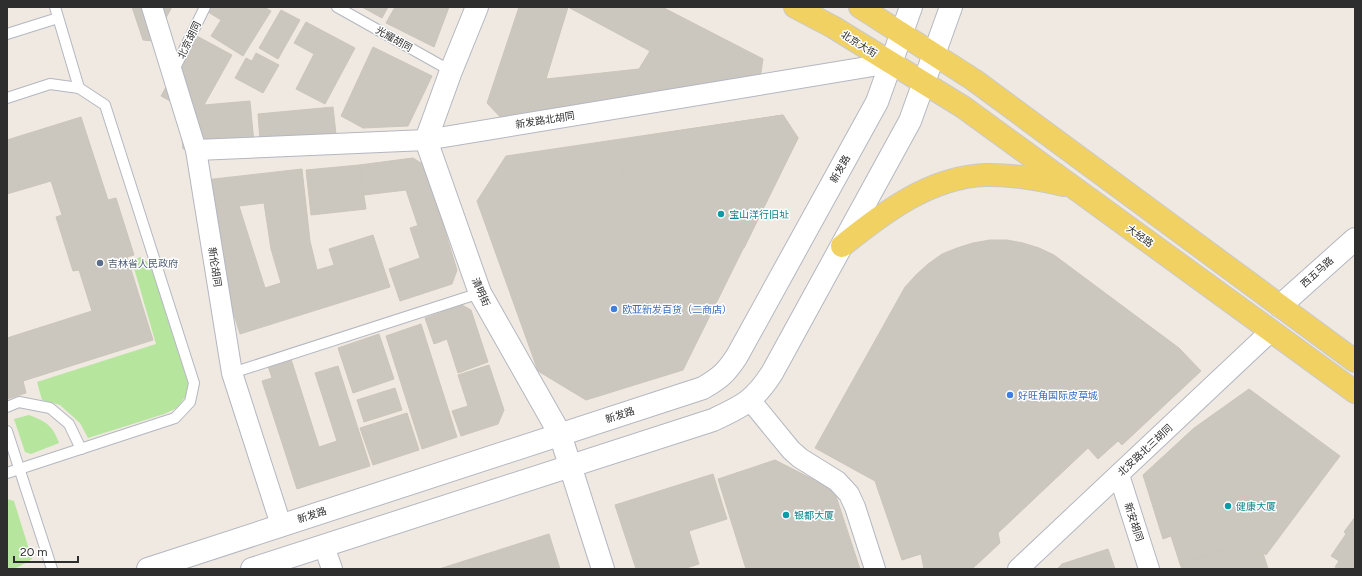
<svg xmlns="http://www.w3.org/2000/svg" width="1362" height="576" font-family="Figtree,'Noto Sans SC',sans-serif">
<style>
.green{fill:#b6e59e}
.building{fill:#cbc7bf;stroke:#cbc5ba;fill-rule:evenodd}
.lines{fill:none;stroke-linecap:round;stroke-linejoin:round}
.service-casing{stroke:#b4b7c1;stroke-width:12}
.minor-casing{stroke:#b4b7c1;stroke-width:22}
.tertiary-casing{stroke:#b4b7c1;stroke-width:24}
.secondary-casing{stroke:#b4b7c1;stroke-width:24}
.primary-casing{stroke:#c9c9c9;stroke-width:24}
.service{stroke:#fff;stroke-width:10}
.minor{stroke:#fff;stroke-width:20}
.tertiary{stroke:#fff;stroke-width:22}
.secondary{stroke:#fff;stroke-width:22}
.primary{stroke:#f2d163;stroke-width:22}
.culture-dot{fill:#0f9aa8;stroke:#fff;stroke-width:1.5}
.service-dot{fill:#5c6f8a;stroke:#fff;stroke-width:1.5}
.shop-dot{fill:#3f7fe0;stroke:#fff;stroke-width:1.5}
.labels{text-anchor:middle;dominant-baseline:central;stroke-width:3;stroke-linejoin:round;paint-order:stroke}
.street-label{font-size:10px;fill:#2e2e2e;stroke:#fff}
.culture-label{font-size:10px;fill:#0d838f;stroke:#fff;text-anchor:start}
.service-label{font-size:10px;fill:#4e5e75;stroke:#fff;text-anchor:start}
.shop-label{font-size:10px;fill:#366cbe;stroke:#fff;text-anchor:start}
</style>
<rect width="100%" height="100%" fill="#efe9e1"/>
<g class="green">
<path d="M 140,257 L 150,264 L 188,383 L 186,396 L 177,408 L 164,414 L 88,438 L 80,423 L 60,405 L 42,400 L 37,382 L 156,344 L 132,261 Z"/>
<path d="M 29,415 C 47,422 52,425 59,443 L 31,454 L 25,452 L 14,419 Z"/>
<path d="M 7,499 L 14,501 L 32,559 C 24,564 17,569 7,569 Z"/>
</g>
<g class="building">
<path d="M 132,7 L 172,7 L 153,41 L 143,40 Z"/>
<path d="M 211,7 L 264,7 L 271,11 L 243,56 L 211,36 L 221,20 L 208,12 Z"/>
<path d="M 362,7 L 388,7 L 382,18 Z"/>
<path d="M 395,7 L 449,7 L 434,47 L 386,23 Z"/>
<path d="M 519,7 L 662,7 L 763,59 L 759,86 L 503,120 L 487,103 ZM 568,7 L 650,51 L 639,69 L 546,79 Z"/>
<path d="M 281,10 L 300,20 L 278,59 L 259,48 Z"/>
<path d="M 306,22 L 355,48 L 325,104 L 296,89 L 314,54 L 294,43 Z"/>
<path d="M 195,35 L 232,55 L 204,105 L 250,101 L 254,143 L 183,149 L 179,106 L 161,96 Z"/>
<path d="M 373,47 L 432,76 L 408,126 L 363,128 L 341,116 Z"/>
<path d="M 256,53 L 279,65 L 263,93 L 235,78 L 246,58 L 252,61 Z"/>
<path d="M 333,107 L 336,134 L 260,141 L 258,114 Z"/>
<path d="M 783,115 L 798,138 L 683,370 L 586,400 L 538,371 L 477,201 L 506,156 Z"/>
<path d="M 783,115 L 798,138 L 744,248 L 618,180 L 644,136 Z"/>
<path d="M 81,117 L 108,200 L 116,198 L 134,255 L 127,257 L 153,340 L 23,381 L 26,393 L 7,399 L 7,338 L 92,311 L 79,270 L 73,271 L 56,217 L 62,215 L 51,181 L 7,194 L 7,140 Z"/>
<path d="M 413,158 L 424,165 L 441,218 L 418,226 L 406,190 L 364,195 L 359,165 Z"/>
<path d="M 359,165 L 366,209 L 311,215 L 306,170 Z"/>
<path d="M 302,169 L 310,241 L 317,270 L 334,265 L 329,249 L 373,235 L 390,287 L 240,334 L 195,191 L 205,180 ZM 264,203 L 271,249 L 281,283 L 265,288 L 239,206 Z"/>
<path d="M 441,218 L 457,270 L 452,284 L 400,301 L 389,269 L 420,258 L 410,228 Z"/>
<path d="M 990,240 L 1007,240 L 1023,243 L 1039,248 L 1054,255 L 1179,348 L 1201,371 L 1122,445 L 1118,441 L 1098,459 L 1088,448 L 998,533 L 1000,543 L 972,569 L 924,569 L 921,554 L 902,560 L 875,481 L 815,448 L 905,287 L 916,275 L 928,264 L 942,254 L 957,248 L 973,243 Z"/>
<path d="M 462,305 L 471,310 L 488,362 L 458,373 L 447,339 L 434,344 L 425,318 Z"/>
<path d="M 421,324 L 457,437 L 422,449 L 386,336 Z"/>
<path d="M 379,334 L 394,379 L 353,393 L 338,348 Z"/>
<path d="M 291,359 L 319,447 L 337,441 L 315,373 L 338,366 L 370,466 L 297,489 L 262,381 L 272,378 L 268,366 Z"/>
<path d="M 489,365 L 504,410 L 498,424 L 461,436 L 452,411 L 468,406 L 458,375 Z"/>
<path d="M 395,388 L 402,410 L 364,422 L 357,400 Z"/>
<path d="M 1249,389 L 1340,456 L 1266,555 L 1249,542 L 1180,564 L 1171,536 L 1163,539 L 1143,475 L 1194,428 Z"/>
<path d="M 407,413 L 419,450 L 373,465 L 360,428 Z"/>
<path d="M 775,460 L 834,490 L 860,569 L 746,569 L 718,479 Z"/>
<path d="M 713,474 L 727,519 L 689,531 L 699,564 L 683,569 L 636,569 L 615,505 Z"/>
<path d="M 1355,517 L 1355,569 L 1339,569 L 1335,567 L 1339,561 L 1331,556 L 1346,534 L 1344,532 Z"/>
<path d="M 549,534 L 560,569 L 439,569 Z"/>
<path d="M 1249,542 L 1263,553 L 1240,560 L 1233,556 L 1229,563 L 1220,566 L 1213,562 L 1209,569 L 1182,569 L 1180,564 Z"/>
<path d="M 1108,549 L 1115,569 L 1057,569 L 1062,564 Z"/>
<path d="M 1263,553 L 1268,569 L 1209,569 L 1213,562 L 1220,566 L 1229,563 L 1233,556 L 1240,560 Z"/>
</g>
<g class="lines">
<g class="service-casing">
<g id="service">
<path d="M 55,7 L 79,88"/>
<path d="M 337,7 L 451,71"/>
<path d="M 7,34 L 58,18"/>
<path d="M 173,72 L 205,7"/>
<path d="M 7,98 L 50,84 L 79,88 L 105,105 L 194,383 L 190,402 L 175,418 L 7,473"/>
<path d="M 232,373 L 480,293"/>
<path d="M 7,407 L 19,402 L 50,408 L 69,424 L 81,449"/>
<path d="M 7,431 L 52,569"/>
</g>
</g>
<g class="minor-casing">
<g id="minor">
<path d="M 152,7 L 196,150 L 232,373 L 281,525"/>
<path d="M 196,150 L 426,140 L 891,63"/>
<path d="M 750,400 L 791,450 L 800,458 L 837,481 L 849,494 L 855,507 L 875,569"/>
<path d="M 1119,475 L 1149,569"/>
<path d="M 324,546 L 332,569"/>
<path d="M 1018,569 L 1271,331"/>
</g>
</g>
<g class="tertiary-casing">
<g id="tertiary">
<path d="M 477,7 L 451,71 L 426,140 L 480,293 L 560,434 L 603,569"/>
<path d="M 1280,306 L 1355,239"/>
</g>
</g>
<g class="secondary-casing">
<g id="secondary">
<path d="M 148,569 L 703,388 C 720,378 726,373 737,356 L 877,102 L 911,7"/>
<path d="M 252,569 L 713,420 C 743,406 754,401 772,373 L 910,121 L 951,7"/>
</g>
</g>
<g class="primary-casing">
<g id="primary">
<path d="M 795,7 L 833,27 L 963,107 L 1355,392"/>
<path d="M 860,7 L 974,80 L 1355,361"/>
<path d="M 842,246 C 883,213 930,177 985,175 C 1012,174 1039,179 1064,185"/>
</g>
</g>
<use href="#service" class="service"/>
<use href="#minor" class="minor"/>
<use href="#tertiary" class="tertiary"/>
<use href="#secondary" class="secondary"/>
<use href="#primary" class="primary"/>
</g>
<g class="culture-dot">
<circle cx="721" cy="214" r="4"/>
<circle cx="1228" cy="506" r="4"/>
<circle cx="786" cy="515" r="4"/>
</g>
<circle class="service-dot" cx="100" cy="263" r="4"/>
<g class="shop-dot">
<circle cx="614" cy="309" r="4"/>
<circle cx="1010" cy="395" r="4"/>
</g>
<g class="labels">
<g class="street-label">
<text transform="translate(394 39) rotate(29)">光耀胡同</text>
<text transform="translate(189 40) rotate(-64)">北京胡同</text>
<text transform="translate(859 44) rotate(32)">北京大街</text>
<text transform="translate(545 120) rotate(-9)">新发路北胡同</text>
<text transform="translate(840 169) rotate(-61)">新发路</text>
<text transform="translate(1140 236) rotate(36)">大经路</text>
<text transform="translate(215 267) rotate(81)">新伦胡同</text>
<text transform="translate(1317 272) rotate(-42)">西五马路</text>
<text transform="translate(481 292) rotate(66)">清明街</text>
<text transform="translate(620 415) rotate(-18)">新发路</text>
<text transform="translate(1145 450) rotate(-43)">北安路北三胡同</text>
<text transform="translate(312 515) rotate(-18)">新发路</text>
<text transform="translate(1134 522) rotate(72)">新安胡同</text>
</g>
<g class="culture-label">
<text x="729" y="214">宝山洋行旧址</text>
<text x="1236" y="506">健康大厦</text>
<text x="794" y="515">银都大厦</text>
</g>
<g class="service-label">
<text x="108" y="263">吉林省人民政府</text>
</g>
<g class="shop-label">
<text x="622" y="309">欧亚新发百货（二商店）</text>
<text x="1018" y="395">好旺角国际皮草城</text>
</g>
</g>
<rect width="1362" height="576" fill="none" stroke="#2e2e2e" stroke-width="16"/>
<path d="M14 556v6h64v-6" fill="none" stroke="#2e2e2e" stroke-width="2"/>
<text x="20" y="556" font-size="12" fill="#2e2e2e" stroke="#ffffff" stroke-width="3" paint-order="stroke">20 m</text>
</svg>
